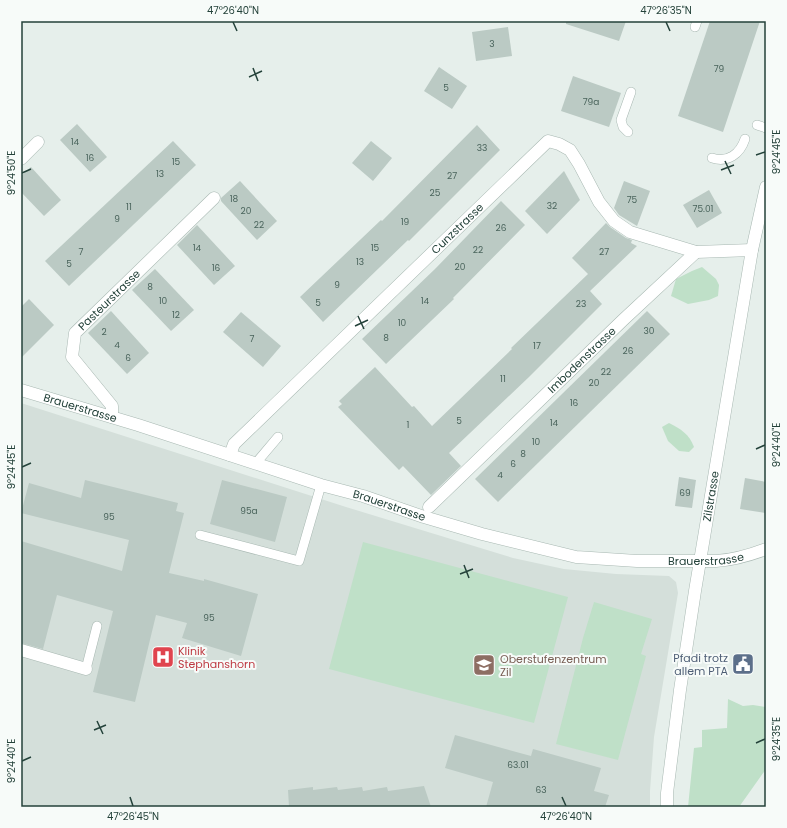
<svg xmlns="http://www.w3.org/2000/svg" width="787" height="828" font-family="Poppins,sans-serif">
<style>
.built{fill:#d4dfda}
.green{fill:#bfe0c8}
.building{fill:#bbcac4}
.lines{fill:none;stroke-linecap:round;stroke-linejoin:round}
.service-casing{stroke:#a8b8b2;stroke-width:10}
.pedestrian-casing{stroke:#a8b8b2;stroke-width:13}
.minor-casing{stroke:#a8b8b2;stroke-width:13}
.service{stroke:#fff;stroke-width:9}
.pedestrian{stroke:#fff;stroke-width:12}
.minor{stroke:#fff;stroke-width:12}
.ticks{fill:none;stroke:#24423a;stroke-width:1.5}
.labels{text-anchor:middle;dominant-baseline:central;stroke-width:4;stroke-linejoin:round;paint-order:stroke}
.number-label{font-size:9px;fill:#4a645c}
.street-label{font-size:11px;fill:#24423a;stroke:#f7fbf9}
.health-label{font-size:11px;fill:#be3a42;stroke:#f7fbf9;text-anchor:start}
.service-label{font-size:11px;fill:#4e5e75;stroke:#f7fbf9;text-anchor:end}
.education-label{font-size:11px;fill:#785e54;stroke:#f7fbf9;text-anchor:start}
.neatline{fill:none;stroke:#24423a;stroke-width:1.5}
.ticks-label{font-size:10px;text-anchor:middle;fill:#24423a}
</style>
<rect width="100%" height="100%" fill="#e6efeb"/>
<path class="built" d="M 21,403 L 346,507 L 513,558 L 564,569 L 616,574 L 669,576 L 676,582 L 678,593 L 654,737 L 650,791 L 650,807 L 21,807 Z"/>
<g class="green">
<path d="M 702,267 L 716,279 L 719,285 L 718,296 L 709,300 L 688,304 L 671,296 L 676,279 L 692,271 Z"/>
<path d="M 669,423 C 681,429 689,434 694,447 L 689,452 L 679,451 L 668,441 L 662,427 Z"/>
<path d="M 363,542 L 568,597 L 534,723 L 329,669 Z"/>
<path d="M 594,602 L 652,619 L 641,654 L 646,656 L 618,760 L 556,744 L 583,638 Z"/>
<path d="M 728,699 L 743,706 L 753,705 L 766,707 L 766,769 L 739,807 L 688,807 L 694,748 L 702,747 L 702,730 L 727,728 Z"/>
</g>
<g class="building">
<path d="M 566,21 L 626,21 L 619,41 L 566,24 Z"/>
<path d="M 710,21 L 760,21 L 723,132 L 678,116 Z"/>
<path d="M 508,27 L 512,56 L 476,61 L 472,32 Z"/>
<path d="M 439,67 L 467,86 L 452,109 L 424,91 Z"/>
<path d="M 573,76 L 621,93 L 609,127 L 561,111 Z"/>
<path d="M 77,124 L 107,157 L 90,172 L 60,140 Z"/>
<path d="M 477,125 L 500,150 L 409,241 L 408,240 L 323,322 L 300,297 L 381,220 L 382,221 Z"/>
<path d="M 173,141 L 196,165 L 69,286 L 45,261 Z"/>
<path d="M 371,141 L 392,158 L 373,181 L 352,163 Z"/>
<path d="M 31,167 L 61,200 L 44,216 L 21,192 L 21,176 Z"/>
<path d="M 564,171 L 580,200 L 547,234 L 525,211 Z"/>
<path d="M 240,181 L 277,221 L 257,240 L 221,201 L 221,198 Z"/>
<path d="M 624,181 L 650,191 L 637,226 L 619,215 L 614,208 Z"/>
<path d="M 709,190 L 722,213 L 697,228 L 683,205 Z"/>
<path d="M 501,201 L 525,225 L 453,298 L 454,299 L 386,364 L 362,339 L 435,269 Z"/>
<path d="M 606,223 L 610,227 L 626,238 L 632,240 L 631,243 L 637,246 L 590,291 L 602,304 L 529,377 L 449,453 L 461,466 L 431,495 L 403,466 L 399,470 L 338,407 L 342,404 L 339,401 L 375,367 L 412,407 L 414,406 L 432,426 L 512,349 L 511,348 L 588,274 L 572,258 Z"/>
<path d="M 197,225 L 235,266 L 214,285 L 177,245 Z"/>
<path d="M 155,269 L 194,310 L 171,331 L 132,290 Z"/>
<path d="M 29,299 L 54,325 L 21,358 L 21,307 Z"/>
<path d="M 111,311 L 149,353 L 127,374 L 88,333 Z"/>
<path d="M 647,311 L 670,334 L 498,502 L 475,479 Z"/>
<path d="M 241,312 L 281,346 L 263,367 L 223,332 Z"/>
<path d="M 679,477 L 696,480 L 692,508 L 675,506 Z"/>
<path d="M 745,478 L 766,482 L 766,513 L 740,509 Z"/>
<path d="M 85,480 L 178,503 L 176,511 L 184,513 L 169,573 L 204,581 L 204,579 L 258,594 L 241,656 L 182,638 L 187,623 L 156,615 L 135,702 L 93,692 L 113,611 L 57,595 L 43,649 L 21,643 L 21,541 L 122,571 L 129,540 L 21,513 L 29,483 L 81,498 Z"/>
<path d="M 222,480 L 287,497 L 275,542 L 210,524 Z"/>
<path d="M 455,735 L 531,756 L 533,749 L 601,768 L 594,791 L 609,795 L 605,807 L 486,807 L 493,782 L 445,768 Z"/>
<path d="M 424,786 L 431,807 L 289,807 L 288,790 L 313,787 L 313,790 L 337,787 L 338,790 L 362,787 L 363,791 L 387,787 L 388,791 Z"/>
</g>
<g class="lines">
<g class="service-casing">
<g id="service">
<path d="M 695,27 L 697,21"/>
<path d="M 757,125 L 766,128"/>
<path d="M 628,132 L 623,127 L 621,120 L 631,92"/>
<path d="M 712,158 C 728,163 740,154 745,139"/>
<path d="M 256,463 L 278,437"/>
<path d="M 200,535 L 299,561 L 321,485"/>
<path d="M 86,669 L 97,626"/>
</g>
</g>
<g class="pedestrian-casing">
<g id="pedestrian">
<path id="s1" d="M 429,507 L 623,320 L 696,252"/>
</g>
</g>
<g class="minor-casing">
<g id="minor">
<path d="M 21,159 L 38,142"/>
<path id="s2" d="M 21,390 L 138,425 L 321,485 L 363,496 L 424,517 L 482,534 L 576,557 L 637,561 L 716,561 C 733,560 750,555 766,549"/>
<path id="s3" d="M 112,417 L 112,406 L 72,357 L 75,333 L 214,198"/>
<path id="s4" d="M 230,455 L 234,444 L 548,141 L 559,144 L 570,150 L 579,164 L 599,202 L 614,221 L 630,232 L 696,252 L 752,250"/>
<path d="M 21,650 L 86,669"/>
<path id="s5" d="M 667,807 L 667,793 L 680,690 L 695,591 L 752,250 L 766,187"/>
</g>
</g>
<use href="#service" class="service"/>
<use href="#pedestrian" class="pedestrian"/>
<use href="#minor" class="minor"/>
</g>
<path class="ticks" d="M 233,22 L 237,31M 666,22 L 670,31M 253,68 L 258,81M 249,77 L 262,71M 756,155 L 765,152M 725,161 L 731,174M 721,170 L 734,165M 22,173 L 31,169M 358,316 L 364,329M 355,326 L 368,320M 756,449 L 765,445M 22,467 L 31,463M 464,565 L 469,578M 460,574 L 473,569M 97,721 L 103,734M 94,730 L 106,725M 756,743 L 765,739M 22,761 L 31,757M 130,797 L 133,806M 562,797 L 566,806"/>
<defs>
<g id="hospital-square" transform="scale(1.15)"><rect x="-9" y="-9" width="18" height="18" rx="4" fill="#e0444e" stroke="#f7fbf9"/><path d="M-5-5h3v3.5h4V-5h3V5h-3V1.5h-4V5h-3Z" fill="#fff"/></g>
<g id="civic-square" transform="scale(1.15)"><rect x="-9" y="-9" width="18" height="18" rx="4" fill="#5c6f8a" stroke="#f7fbf9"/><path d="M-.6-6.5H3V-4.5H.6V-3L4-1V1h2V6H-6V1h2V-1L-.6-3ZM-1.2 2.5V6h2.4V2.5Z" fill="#fff"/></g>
<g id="school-square" transform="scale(1.15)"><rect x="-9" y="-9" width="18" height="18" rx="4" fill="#8d6e63" stroke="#f7fbf9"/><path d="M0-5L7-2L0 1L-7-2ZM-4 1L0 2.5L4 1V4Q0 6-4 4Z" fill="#fff"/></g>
</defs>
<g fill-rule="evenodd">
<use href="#hospital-square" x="163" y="657"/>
<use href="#civic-square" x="743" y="664"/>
<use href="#school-square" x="484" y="665"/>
</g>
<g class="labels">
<g class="number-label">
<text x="492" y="44">3</text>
<text x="719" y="69">79</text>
<text x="446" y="88">5</text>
<text x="591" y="102">79a</text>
<text x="75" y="142">14</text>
<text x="482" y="148">33</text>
<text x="90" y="158">16</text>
<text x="176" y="162">15</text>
<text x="160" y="174">13</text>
<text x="452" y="176">27</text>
<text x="435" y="193">25</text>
<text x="234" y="199">18</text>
<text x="632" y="200">75</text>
<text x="552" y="206">32</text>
<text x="129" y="207">11</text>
<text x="703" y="209">75.01</text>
<text x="246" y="211">20</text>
<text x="117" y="219">9</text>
<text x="405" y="222">19</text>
<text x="259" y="225">22</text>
<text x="501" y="228">26</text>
<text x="197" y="248">14</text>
<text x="375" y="248">15</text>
<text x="478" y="250">22</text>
<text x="81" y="252">7</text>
<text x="604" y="252">27</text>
<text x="360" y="262">13</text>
<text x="69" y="264">5</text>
<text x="460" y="267">20</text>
<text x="216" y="268">16</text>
<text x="337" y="285">9</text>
<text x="150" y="287">8</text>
<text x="163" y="301">10</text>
<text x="425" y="301">14</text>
<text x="318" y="303">5</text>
<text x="581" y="304">23</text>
<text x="176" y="315">12</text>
<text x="402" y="323">10</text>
<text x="649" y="331">30</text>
<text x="104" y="332">2</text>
<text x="386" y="338">8</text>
<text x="252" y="339">7</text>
<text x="117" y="345">4</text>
<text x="537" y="346">17</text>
<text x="628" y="351">26</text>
<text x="128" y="358">6</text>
<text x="606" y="372">22</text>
<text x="503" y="379">11</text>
<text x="594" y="383">20</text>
<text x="574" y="403">16</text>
<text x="459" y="421">5</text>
<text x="554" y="423">14</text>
<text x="408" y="425">1</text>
<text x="536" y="442">10</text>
<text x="523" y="454">8</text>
<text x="513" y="464">6</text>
<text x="500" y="475">4</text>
<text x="685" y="493">69</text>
<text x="249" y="511">95a</text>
<text x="109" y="517">95</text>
<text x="209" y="618">95</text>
<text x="518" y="765">63.01</text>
<text x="541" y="790">63</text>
</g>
<g class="street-label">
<text stroke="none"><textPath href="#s4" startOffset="322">Cunzstrasse</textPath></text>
<text stroke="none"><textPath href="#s3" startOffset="146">Pasteurstrasse</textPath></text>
<text stroke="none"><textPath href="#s1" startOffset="212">Imbodenstrasse</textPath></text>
<text stroke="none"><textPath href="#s2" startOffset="62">Brauerstrasse</textPath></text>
<text stroke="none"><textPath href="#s5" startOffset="314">Zilstrasse</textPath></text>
<text stroke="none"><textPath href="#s2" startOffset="386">Brauerstrasse</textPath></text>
<text stroke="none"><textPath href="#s2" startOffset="710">Brauerstrasse</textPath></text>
</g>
<g class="health-label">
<text x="178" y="651">Klinik<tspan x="178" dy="13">Stephanshorn</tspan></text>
</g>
<g class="service-label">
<text x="728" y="658">Pfadi trotz<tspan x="728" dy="13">allem PTA</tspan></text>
</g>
<g class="education-label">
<text x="500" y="659">Oberstufenzentrum<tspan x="500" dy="13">Zil</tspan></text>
</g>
</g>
<rect width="787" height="828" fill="none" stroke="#f7fbf9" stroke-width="44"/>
<rect x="22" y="22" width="743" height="784" class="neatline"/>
<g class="ticks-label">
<text x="233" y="14">47°26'40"N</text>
<text x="666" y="14">47°26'35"N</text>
<text transform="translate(776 152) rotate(-90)" y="4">9°24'45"E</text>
<text transform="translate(11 173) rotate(-90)" y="4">9°24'50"E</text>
<text transform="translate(776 445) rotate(-90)" y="4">9°24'40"E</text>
<text transform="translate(11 467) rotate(-90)" y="4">9°24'45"E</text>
<text transform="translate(776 739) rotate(-90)" y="4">9°24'35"E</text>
<text transform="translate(11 761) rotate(-90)" y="4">9°24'40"E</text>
<text x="133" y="820">47°26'45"N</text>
<text x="566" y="820">47°26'40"N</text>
</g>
</svg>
